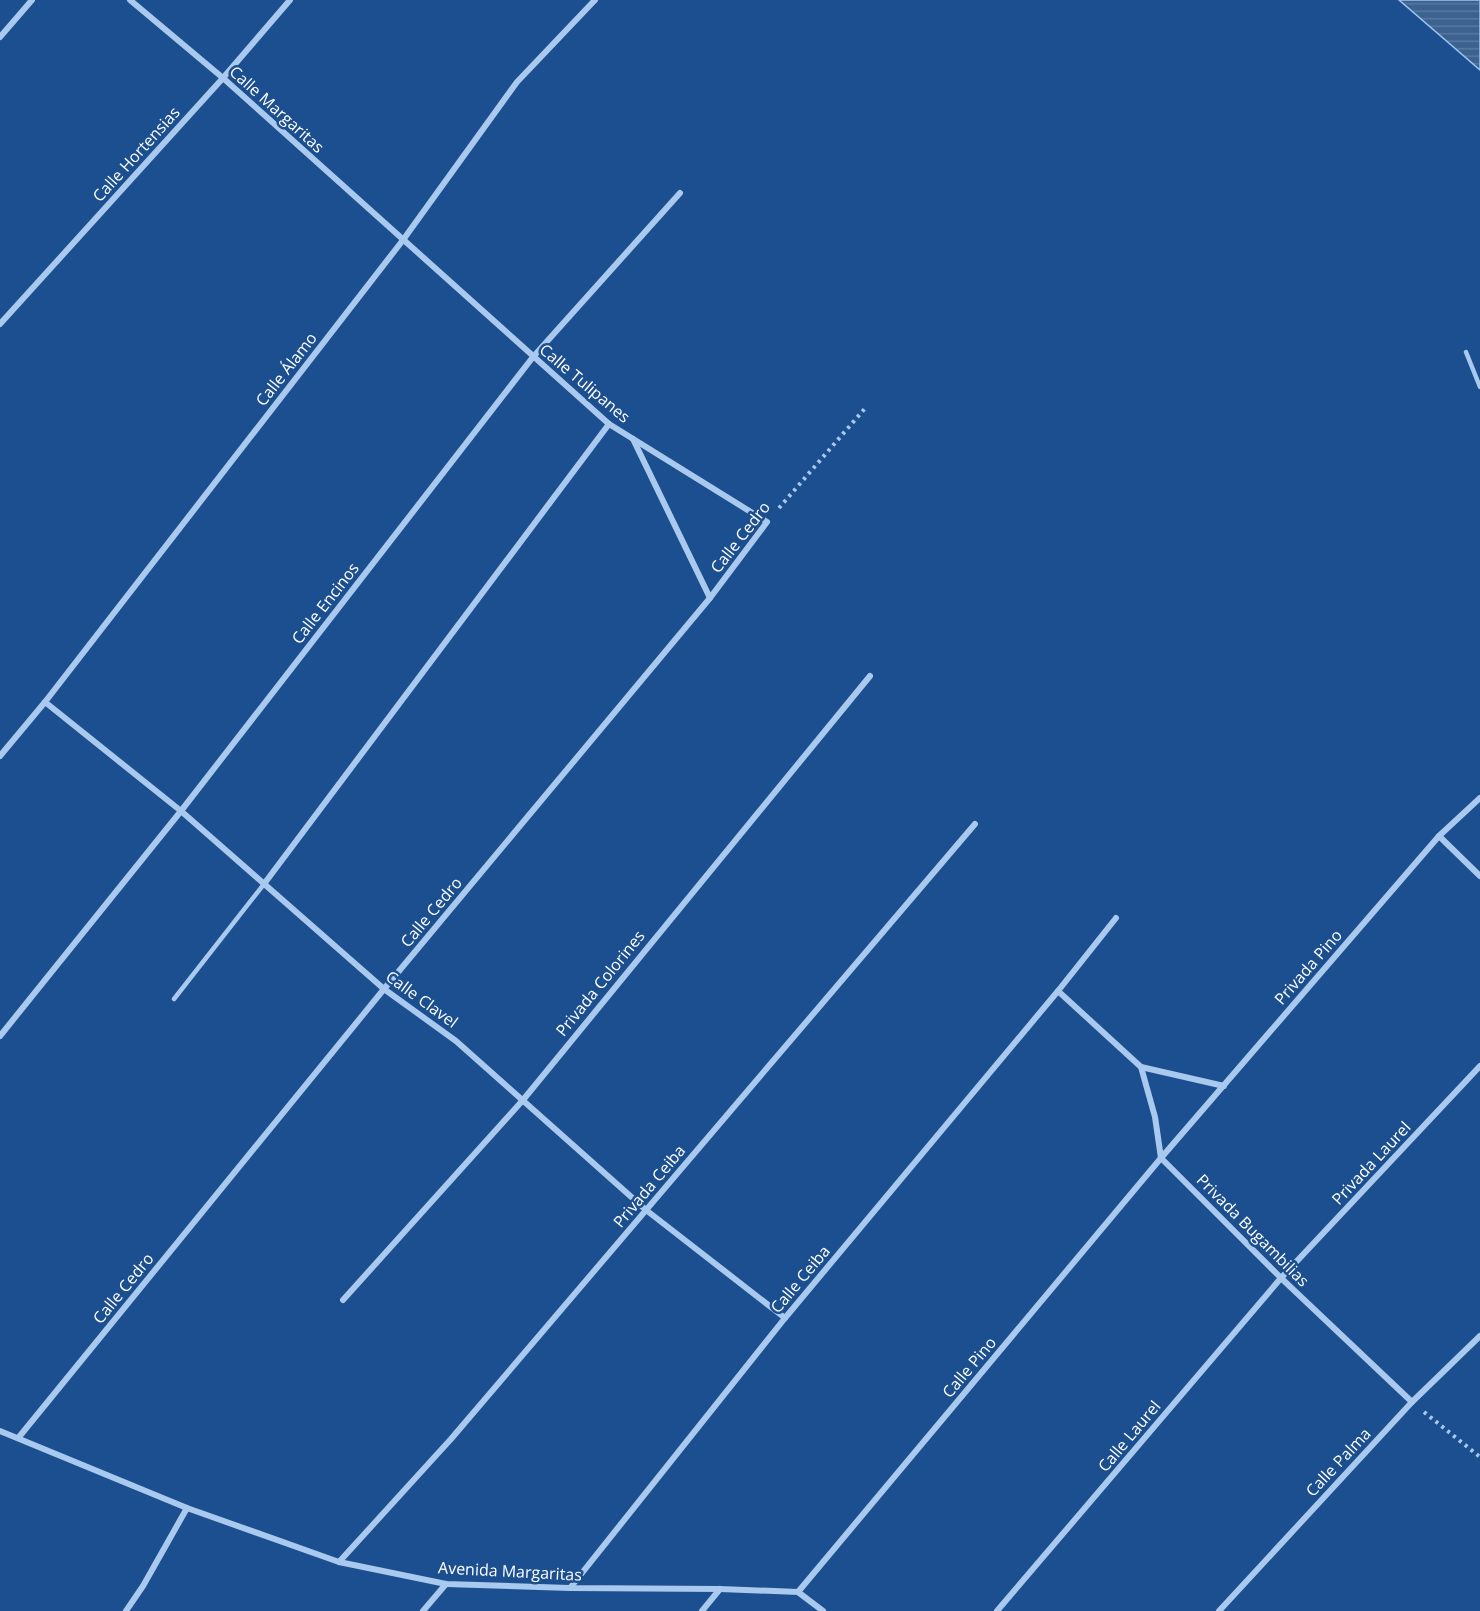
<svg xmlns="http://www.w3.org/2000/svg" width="1480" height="1611" font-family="'Open Sans',sans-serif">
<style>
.water{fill:url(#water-rules);stroke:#9cc4f0;stroke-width:1.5}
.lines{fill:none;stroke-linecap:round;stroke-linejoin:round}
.path{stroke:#a9c9ee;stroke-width:4;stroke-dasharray:3 4.5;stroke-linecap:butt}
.service{stroke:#a9c9ee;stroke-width:4.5}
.minor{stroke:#a9c9ee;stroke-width:6}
.labels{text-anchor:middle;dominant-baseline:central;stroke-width:5;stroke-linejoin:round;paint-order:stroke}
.street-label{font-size:16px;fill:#fff;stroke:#1b4f8f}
</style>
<defs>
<pattern id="water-rules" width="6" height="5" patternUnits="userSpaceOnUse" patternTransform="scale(1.5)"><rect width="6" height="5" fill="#3c6290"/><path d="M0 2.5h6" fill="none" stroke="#597aa1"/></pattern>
</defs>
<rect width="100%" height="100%" fill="#1b4f8f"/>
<path class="water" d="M 1399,0 L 1480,0 L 1480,70 Z"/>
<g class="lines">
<g class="path">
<path d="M 779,508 L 867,406"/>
<path d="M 1424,1412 L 1480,1457"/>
</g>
<g class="service">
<path d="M 1466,352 L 1480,387"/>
<path d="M 174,999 L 264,884"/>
</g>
<g class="minor">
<path d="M 0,37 L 32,0"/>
<path d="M 0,324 L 223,78 L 290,0"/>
<path d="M 633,439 L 710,598"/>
<path d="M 45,702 L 181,811 L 384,989 L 456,1041 L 646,1210 L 785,1318"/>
<path d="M 0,756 L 45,702 L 403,240 L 517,82 L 595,0"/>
<path d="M 1439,836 L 1480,876"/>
<path d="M 264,884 L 609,424"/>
<path d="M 1058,991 L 1141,1067 L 1155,1117 L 1161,1158 L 1281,1278 L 1412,1402"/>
<path d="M 0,1036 L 181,811 L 533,357 L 680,193"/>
<path d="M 1141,1067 L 1224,1086"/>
<path d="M 343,1300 L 523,1100 L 870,676"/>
<path d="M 0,1431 L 187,1508 L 339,1562 L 446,1584 L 570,1588 L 720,1589 L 798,1592 L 823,1611"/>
<path d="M 19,1437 L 384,989 L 710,598 L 767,522 L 609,424 L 223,78 L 130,0"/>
<path d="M 339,1562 L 451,1439 L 975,824"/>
<path d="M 570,1588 L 785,1318 L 1058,991 L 1116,918"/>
<path d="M 798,1592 L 1161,1158 L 1439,836 L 1480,798"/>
<path d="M 126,1611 L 143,1586 L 187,1508"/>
<path d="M 423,1611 L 446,1584"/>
<path d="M 702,1611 L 720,1589"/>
<path d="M 997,1611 L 1281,1278 L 1480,1066"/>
<path d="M 1219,1611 L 1412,1402 L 1480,1336"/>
</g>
</g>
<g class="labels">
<g class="street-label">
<text transform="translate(277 109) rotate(42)">Calle Margaritas</text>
<text transform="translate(136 154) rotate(-48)">Calle Hortensias</text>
<text transform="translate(286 369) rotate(-52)">Calle Álamo</text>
<text transform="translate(585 383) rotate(40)">Calle Tulipanes</text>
<text transform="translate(740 537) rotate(-52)">Calle Cedro</text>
<text transform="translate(325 603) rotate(-52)">Calle Encinos</text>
<text transform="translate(431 912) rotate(-50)">Calle Cedro</text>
<text transform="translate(1308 967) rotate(-49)">Privada Pino</text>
<text transform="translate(600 983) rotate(-51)">Privada Colorines</text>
<text transform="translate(422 999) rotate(36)">Calle Clavel</text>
<text transform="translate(1371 1163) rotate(-47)">Privada Laurel</text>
<text transform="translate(649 1186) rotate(-50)">Privada Ceiba</text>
<text transform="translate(1253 1230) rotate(45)">Privada Bugambilias</text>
<text transform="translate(800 1279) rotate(-50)">Calle Ceiba</text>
<text transform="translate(123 1288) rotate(-51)">Calle Cedro</text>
<text transform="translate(969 1367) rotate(-50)">Calle Pino</text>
<text transform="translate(1129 1436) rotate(-50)">Calle Laurel</text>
<text transform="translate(1338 1462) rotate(-47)">Calle Palma</text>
<text transform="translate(510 1571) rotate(3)">Avenida Margaritas</text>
</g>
</g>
</svg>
